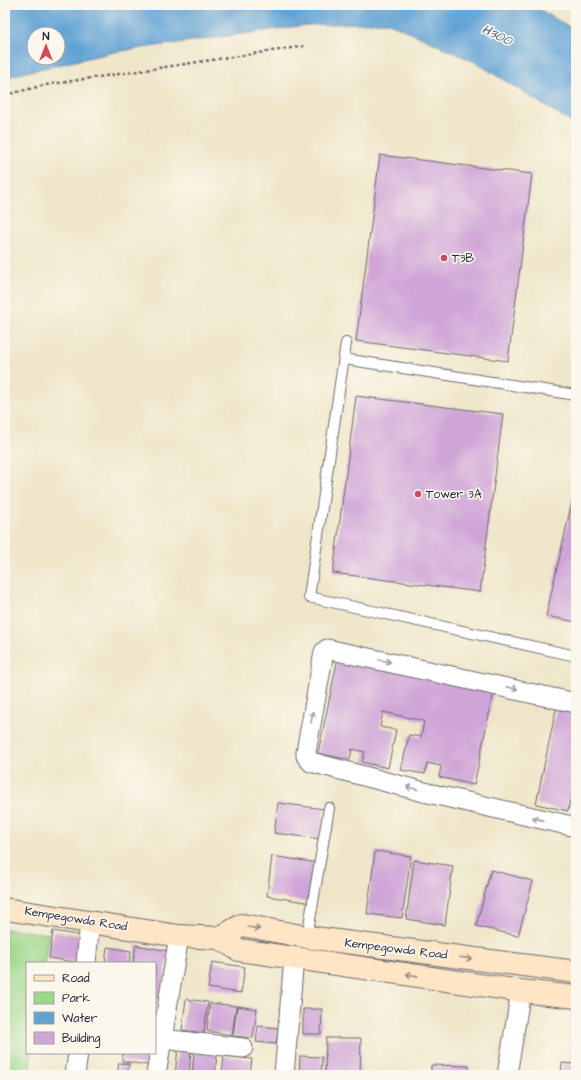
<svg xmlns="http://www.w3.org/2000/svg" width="581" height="1080" font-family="'Architects Daughter',sans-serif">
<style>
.green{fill:#9cd78a;stroke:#5f7c62}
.water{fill:#60a2d4;stroke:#416288;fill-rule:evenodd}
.building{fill:#cfa5d7}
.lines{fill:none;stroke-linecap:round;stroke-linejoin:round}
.lane-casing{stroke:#6a676d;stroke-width:12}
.street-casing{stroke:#6a676d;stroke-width:21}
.secondary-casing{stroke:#6a676d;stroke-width:24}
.path{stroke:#6a676d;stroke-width:2.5;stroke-dasharray:3 3;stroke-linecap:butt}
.lane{stroke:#fff;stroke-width:10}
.street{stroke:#fff;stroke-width:19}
.secondary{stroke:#fde5c5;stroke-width:22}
.oneway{stroke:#9c9ca7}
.oneway2{stroke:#9a8d87}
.poi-dot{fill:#d1495b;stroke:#fbf7ec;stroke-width:1.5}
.labels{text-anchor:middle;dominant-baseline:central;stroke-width:3.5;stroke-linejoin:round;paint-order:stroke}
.poi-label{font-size:12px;fill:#22223b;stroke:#fbf7ec;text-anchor:start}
.street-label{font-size:12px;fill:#22223b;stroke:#fbf7ec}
.water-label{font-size:13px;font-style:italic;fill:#3b5578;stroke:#fbf7ec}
</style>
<rect width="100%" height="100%" fill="#fbf7ec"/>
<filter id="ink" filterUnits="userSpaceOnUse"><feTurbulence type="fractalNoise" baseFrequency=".025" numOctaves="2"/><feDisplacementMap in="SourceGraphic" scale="8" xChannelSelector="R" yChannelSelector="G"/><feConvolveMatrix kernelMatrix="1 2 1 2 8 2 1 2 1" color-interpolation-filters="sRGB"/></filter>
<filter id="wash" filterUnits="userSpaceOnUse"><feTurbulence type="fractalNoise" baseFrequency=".012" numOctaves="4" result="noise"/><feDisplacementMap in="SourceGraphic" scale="16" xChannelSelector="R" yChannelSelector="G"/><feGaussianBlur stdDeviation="0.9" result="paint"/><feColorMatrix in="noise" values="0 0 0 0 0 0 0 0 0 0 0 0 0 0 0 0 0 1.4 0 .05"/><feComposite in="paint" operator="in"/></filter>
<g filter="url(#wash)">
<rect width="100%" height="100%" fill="#efe6c9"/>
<g class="green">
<path d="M 10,76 L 5,109 L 5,77 Z"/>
<path d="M 5,929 L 49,934 L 44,963 L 27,963 L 27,1053 L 32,1053 L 28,1075 L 5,1075 Z"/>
</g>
<path class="water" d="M 5,5 L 532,5 L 576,31 L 576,125 L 475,62 L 387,22 L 306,25 L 114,52 L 5,77 ZM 34,34 L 58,34 L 58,58 L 34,58 Z"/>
<g id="blocks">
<g class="building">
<path d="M 380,155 L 532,174 L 508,361 L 356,341 Z"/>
<path d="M 356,396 L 503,414 L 480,592 L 333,573 Z"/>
<path d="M 575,489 L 576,489 L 576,622 L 546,616 Z"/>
<path d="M 338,658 L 494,691 L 474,785 L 439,777 L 441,766 L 427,763 L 425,774 L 401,770 L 409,735 L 421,737 L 424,721 L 383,712 L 380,727 L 396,730 L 388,768 L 362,762 L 365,752 L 352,749 L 350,760 L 318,753 Z"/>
<path d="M 556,709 L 576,713 L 576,802 L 570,800 L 568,811 L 536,804 Z"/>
<path d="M 278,803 L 324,809 L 320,839 L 274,833 Z"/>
<path d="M 375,851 L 411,856 L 402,918 L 367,914 Z"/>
<path d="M 272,856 L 318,863 L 312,903 L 267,896 Z"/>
<path d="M 414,860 L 453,866 L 445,925 L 406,919 Z"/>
<path d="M 491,870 L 533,881 L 518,936 L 476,926 Z"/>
<path d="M 53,931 L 84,936 L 80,963 L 49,958 Z"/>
<path d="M 136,945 L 169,951 L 161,998 L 155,997 L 155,963 L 133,963 Z"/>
<path d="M 107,947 L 131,951 L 129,963 L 105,963 Z"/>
<path d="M 212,962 L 245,967 L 241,993 L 208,988 Z"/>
<path d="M 186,999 L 208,1002 L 204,1033 L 182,1030 Z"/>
<path d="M 210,1003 L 236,1006 L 232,1035 L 207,1031 Z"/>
<path d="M 237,1006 L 257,1009 L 253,1038 L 233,1036 Z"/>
<path d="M 303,1009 L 322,1009 L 321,1034 L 303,1034 Z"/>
<path d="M 258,1026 L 278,1028 L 276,1044 L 256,1042 Z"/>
<path d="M 326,1038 L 361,1038 L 360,1075 L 325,1075 Z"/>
<path d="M 178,1049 L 191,1050 L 189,1075 L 175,1075 Z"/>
<path d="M 194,1052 L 217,1054 L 215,1075 L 192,1075 Z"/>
<path d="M 123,1053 L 155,1053 L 153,1066 L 122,1061 Z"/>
<path d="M 224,1056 L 252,1059 L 250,1075 L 222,1075 Z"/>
<path d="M 300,1056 L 322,1057 L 321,1075 L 299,1075 Z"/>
<path d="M 119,1063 L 129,1064 L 127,1075 L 117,1075 Z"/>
<path d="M 562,1063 L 576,1064 L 576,1075 L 561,1075 Z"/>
<path d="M 431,1065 L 469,1066 L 469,1075 L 431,1075 Z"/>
<path d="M 29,1072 L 43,1074 L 43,1075 L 29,1075 Z"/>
</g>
</g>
</g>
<g filter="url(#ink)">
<use href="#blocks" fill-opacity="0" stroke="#6a676d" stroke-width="1"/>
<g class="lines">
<g class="lane-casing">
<g id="lane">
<path d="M 346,343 L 309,597 L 576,656"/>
<path d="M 344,359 L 576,395"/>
<path d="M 307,937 L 329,808"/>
</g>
</g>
<g class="street-casing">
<g id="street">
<path d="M 576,703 L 327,649 L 324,652 L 306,752 L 306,756 L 311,762 L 424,792 L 576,827"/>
<path d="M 86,963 L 90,921"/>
<path d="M 162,1039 L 243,1048"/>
<path d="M 75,1075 L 78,1053"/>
<path d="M 156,1075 L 179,936"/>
<path d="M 284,1075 L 294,958"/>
<path d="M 507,1075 L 521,991"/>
</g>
</g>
<g class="secondary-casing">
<g id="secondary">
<path d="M 5,909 L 179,936 L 219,938 L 239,950 L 521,991 L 576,997"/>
<path d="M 219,938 L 242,925 L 307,937 L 576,972"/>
</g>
</g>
<path class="path" d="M 5,95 L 45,85 L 305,46"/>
<use href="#lane" class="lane"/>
<use href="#street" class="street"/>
<use href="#secondary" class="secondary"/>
</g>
<defs><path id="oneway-shaft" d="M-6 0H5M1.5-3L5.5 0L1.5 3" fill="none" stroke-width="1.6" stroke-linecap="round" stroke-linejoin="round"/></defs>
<g class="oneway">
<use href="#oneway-shaft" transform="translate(385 661) rotate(12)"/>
<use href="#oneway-shaft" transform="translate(512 688) rotate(12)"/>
<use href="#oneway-shaft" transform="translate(312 717) rotate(-80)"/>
<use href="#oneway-shaft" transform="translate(412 788) rotate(-165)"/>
<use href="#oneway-shaft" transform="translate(538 819) rotate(-167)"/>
</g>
<g class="oneway2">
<use href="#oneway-shaft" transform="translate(254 928) rotate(10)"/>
<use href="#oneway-shaft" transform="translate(466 958) rotate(7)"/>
<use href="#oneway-shaft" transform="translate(412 975) rotate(-172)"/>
</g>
</g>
<g class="poi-dot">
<circle cx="444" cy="258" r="4"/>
<circle cx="418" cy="494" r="4"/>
</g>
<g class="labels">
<g class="poi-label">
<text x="452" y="258">T3B</text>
<text x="426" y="494">Tower 3A</text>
</g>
<g class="street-label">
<text transform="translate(76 919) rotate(9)">Kempegowda Road</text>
<text transform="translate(396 949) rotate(7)">Kempegowda Road</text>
</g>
<g class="water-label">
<text transform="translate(497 35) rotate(25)">H300</text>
</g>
</g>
<rect width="581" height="1080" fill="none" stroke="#fbf7ec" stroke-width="20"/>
<rect x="26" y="962" width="130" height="92" fill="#fbf7ec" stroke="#a4a2a5"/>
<rect x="34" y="975" width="20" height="6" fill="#fde5c5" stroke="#a4a2a5"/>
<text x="62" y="982" font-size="12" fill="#22223b">Road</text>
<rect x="34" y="992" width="20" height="12" fill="#9cd78a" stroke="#a4a2a5"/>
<text x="62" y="1002" font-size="12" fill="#22223b">Park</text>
<rect x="34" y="1012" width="20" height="12" fill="#60a2d4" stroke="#a4a2a5"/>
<text x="62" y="1022" font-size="12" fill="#22223b">Water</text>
<rect x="34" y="1032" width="20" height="12" fill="#cfa5d7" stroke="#a4a2a5"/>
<text x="62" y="1042" font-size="12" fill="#22223b">Building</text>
<g transform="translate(46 46)"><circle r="19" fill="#fbf7ec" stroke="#a4a2a5"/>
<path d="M0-3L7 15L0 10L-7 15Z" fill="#d1495b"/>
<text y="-6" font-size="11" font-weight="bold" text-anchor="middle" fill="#22223b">N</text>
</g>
</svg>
